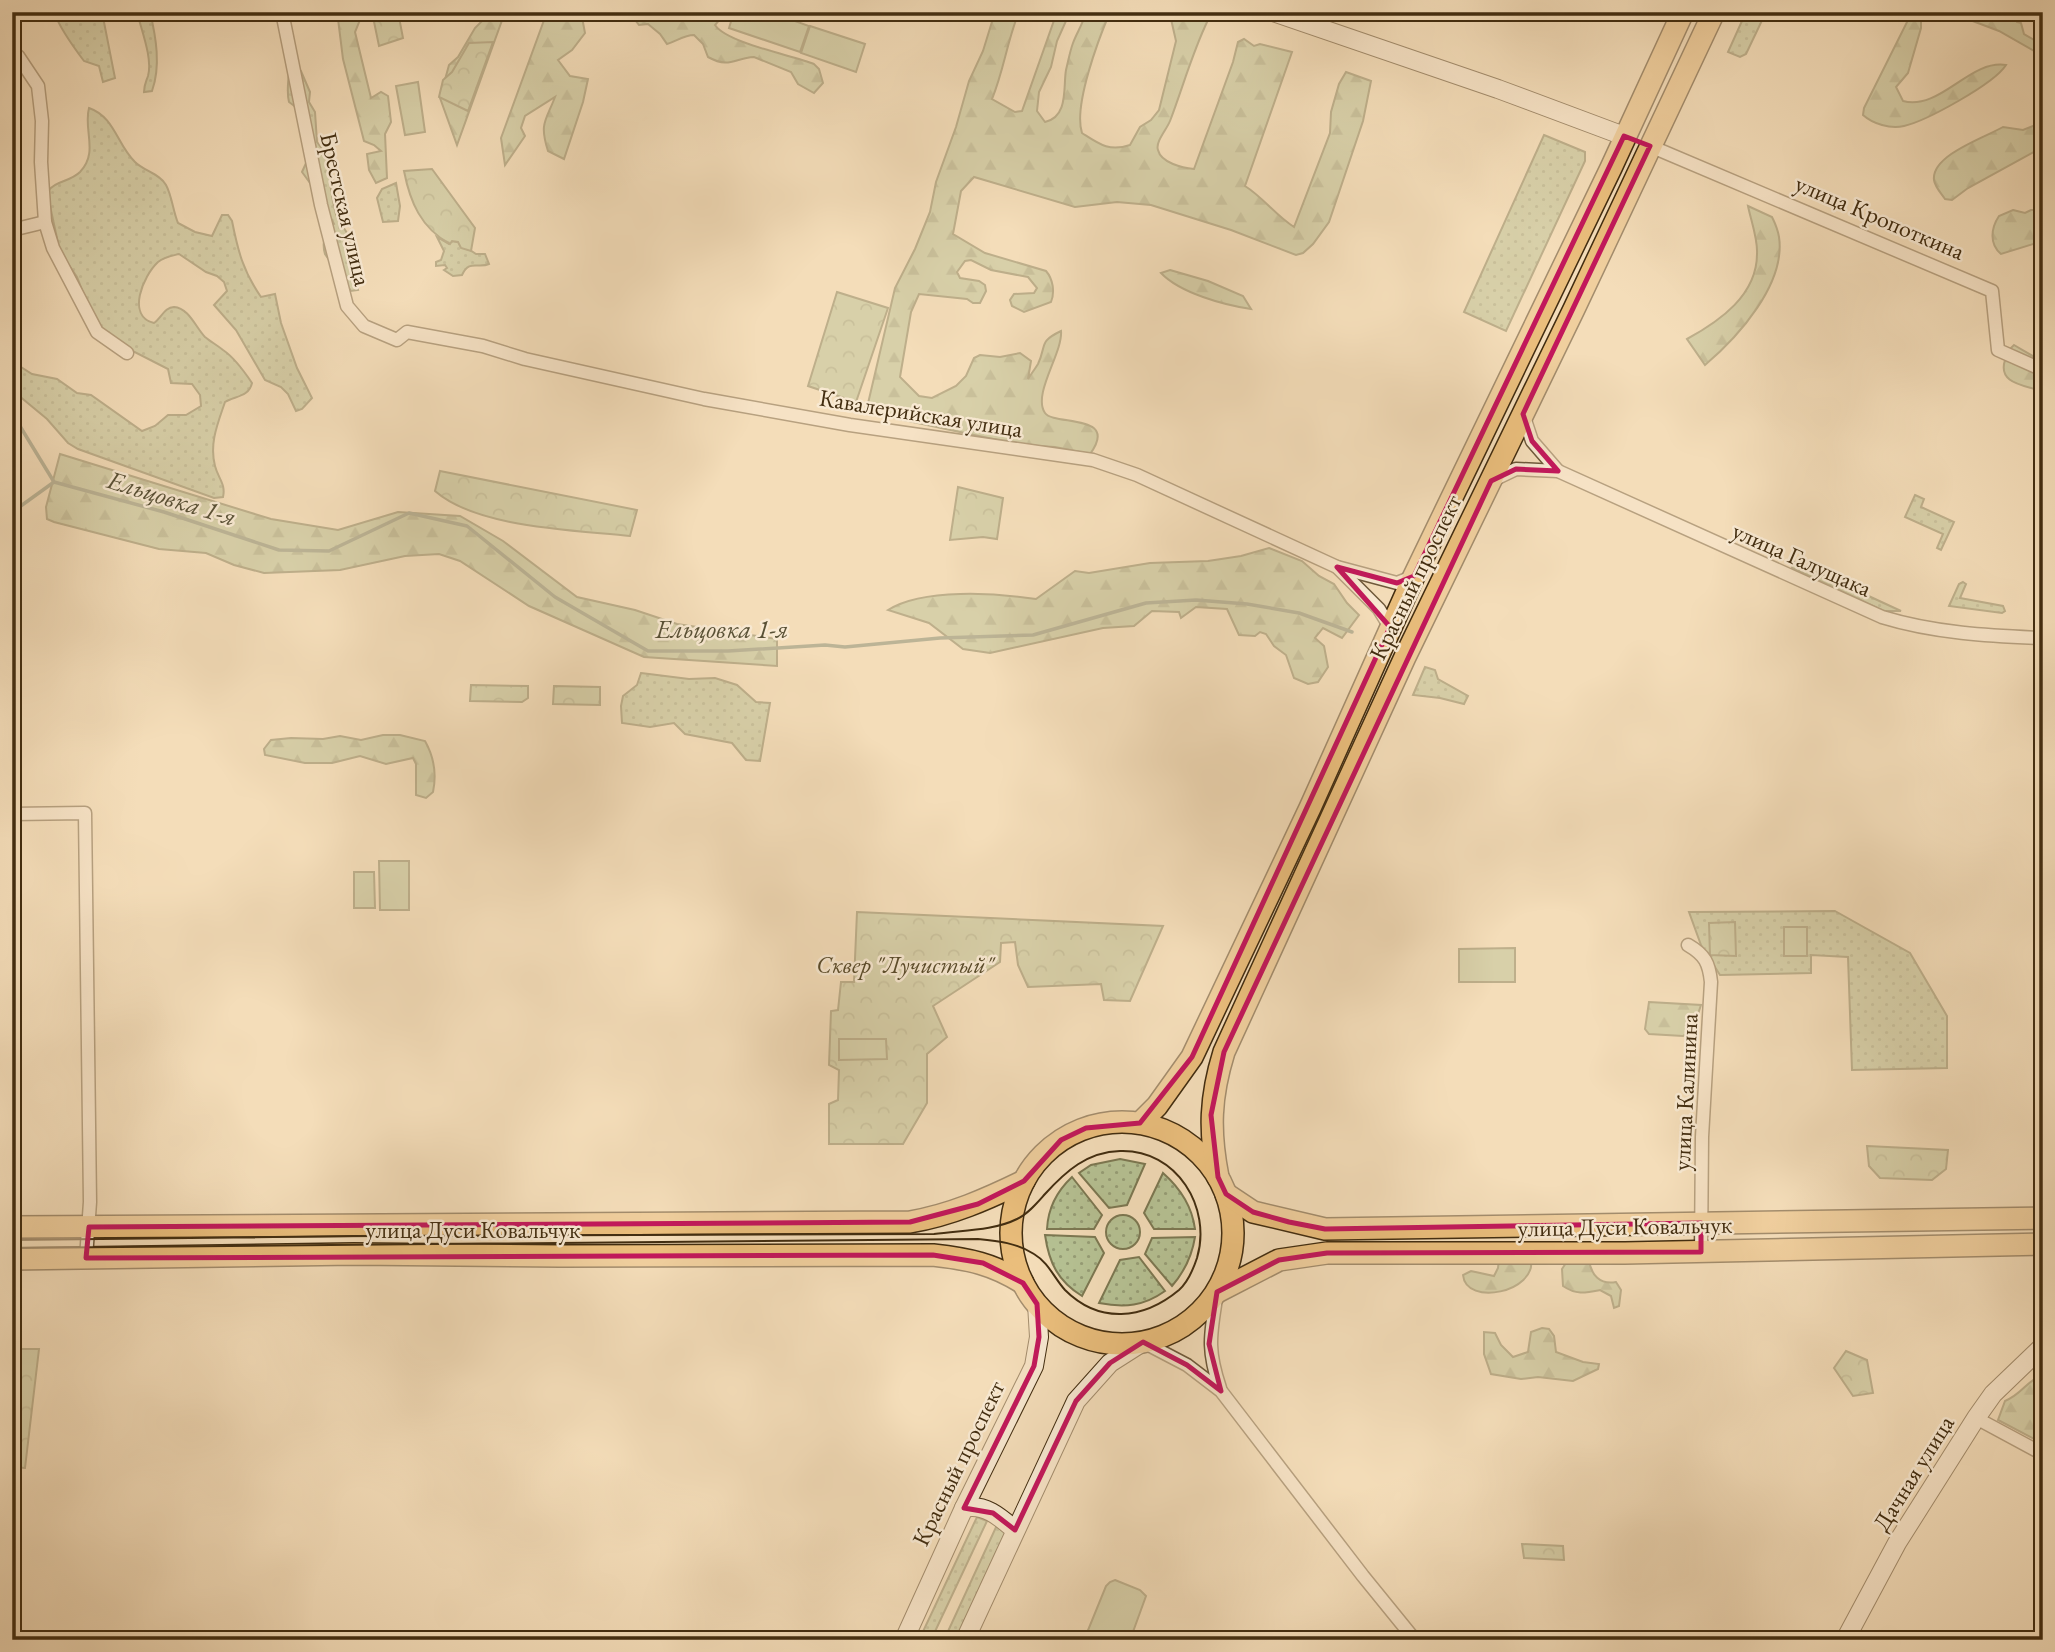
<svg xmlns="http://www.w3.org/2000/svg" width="2055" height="1652" font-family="'EB Garamond',serif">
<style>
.grass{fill:url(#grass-dots);stroke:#7c7852;stroke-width:2}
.forest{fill:url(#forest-firs);stroke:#7c7852;stroke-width:2}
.park{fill:url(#park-crowns);stroke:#7c7852;stroke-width:2}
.pitch{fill:#b6c294;stroke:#7c7852;stroke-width:2}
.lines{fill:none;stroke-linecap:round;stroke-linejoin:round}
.stream{stroke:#79836c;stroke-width:3.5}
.street-casing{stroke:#6e593a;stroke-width:15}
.secondary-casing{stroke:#422d10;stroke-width:20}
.primary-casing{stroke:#422d10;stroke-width:24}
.street{stroke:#f8e9d2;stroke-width:12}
.secondary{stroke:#f8e9d2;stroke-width:18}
.primary{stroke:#eabe7c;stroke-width:21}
.tram{stroke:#422d10;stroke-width:2}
.marked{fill:none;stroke:#c2185b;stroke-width:5;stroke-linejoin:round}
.labels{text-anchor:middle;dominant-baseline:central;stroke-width:5;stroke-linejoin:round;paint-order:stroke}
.street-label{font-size:24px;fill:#422d10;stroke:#f8e9d2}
.park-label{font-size:24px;font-style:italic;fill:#594b2a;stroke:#f8e9d2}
.water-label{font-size:26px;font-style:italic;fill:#595136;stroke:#f8e9d2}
</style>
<defs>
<pattern id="grass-dots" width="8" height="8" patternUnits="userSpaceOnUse" patternTransform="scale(1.75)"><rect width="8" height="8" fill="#b6c294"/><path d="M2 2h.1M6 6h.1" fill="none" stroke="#969e77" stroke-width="1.8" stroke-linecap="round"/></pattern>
<pattern id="forest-firs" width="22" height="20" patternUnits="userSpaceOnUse" patternTransform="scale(1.75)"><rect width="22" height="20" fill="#b6c294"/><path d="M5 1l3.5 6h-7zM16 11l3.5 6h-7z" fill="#969e77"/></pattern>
<pattern id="park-crowns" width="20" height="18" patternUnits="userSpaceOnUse" patternTransform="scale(1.75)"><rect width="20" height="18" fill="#b6c294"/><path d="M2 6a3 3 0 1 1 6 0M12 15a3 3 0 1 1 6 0" fill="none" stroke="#969e77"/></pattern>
</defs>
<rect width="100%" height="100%" fill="#f4ddb9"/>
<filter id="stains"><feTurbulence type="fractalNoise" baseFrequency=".00286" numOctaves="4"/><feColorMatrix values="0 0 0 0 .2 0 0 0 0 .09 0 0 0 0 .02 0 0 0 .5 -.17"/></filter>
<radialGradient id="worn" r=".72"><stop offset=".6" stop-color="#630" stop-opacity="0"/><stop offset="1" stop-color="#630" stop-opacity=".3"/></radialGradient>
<g class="grass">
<path d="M 36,12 L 102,12 L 115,78 L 103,82 L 99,66 L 84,61 C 75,49 60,29 55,14 L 48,13 L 41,17 Z"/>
<path d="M 137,12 L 150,12 C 156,37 161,66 152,91 L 144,92 C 144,85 146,82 148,76 C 153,59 141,29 137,12 Z"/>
<path d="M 1746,12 L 1766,12 L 1746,54 L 1740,57 L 1728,52 Z"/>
<path d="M 289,68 L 301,71 L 310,92 L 309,102 L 315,112 L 317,142 L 323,150 L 333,181 L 330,183 C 332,194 333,206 337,217 C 343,231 356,235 346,254 L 358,290 L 351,291 L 325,254 C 322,244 324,230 334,224 L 318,194 L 302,172 L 307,161 L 297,108 L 289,102 C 286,90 289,81 289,68 Z"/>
<path d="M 89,108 C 115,117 117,145 135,162 C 144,171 160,174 166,185 C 172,196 173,211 178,223 L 195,232 L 212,236 L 222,215 L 228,215 L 232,221 C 238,251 243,271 261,297 L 275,294 L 281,323 L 297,368 L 312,398 L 302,409 L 296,411 L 288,394 L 281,387 L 265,380 L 236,330 L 214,305 L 227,291 L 224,282 L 217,276 L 206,272 L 179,254 C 171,256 164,257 158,262 C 143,276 126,316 154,323 C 161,318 165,307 174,307 C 189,308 196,328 205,337 C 211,342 217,345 223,350 C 235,358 244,371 252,383 C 249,397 235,396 225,402 C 218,423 209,443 215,466 C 218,478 226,484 223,497 L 214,498 L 78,449 L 68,443 L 47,419 L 12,390 L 12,351 L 21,367 L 32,374 L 57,379 L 77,393 L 91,395 L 142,431 L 155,426 L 168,415 L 186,415 L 201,406 L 200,395 L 192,384 L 171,383 L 168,369 L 109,339 L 95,323 L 77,277 L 60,252 L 47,192 C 56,180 70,182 80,172 C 99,152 83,130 89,108 Z"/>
<path d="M 1544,135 L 1585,152 L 1585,161 L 1506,331 L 1464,312 Z"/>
<path d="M 396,183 L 400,206 L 398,221 L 383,222 L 377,198 L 382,189 Z"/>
<path d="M 437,237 L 449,244 L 452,241 L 458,242 L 476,254 L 485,254 L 489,264 C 478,269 469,259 462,275 L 453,276 L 444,270 L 447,268 L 445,265 L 436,266 L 436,262 L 441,260 L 444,251 Z"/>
<path d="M 1915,495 L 1924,499 L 1921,507 L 1954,522 L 1941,550 L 1937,548 L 1943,534 L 1905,517 Z"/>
<path d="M 1793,561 L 1901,611 L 1884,611 L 1792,568 Z"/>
<path d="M 1963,582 L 1966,584 L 1960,598 L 2003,606 L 2005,611 L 2002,613 L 1949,606 L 1959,584 Z"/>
<path d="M 1425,667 L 1435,670 L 1438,679 L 1468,696 L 1464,704 L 1440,698 L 1413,695 Z"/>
<path d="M 641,673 L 689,679 L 715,678 L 737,685 L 756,702 L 770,703 L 760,761 L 746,760 L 732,743 L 685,734 L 674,723 L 650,727 L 622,723 L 621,706 L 623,696 L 637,685 Z"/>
<path d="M 1835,911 L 1910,953 L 1947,1016 L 1947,1068 L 1852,1070 L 1848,957 L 1811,955 L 1811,973 L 1720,975 L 1701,945 L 1689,912 Z"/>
<path d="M 1120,1159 L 1145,1164 L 1127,1205 L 1109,1208 L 1079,1173 L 1091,1165 Z"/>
<path d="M 1163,1173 C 1180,1188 1192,1206 1195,1229 L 1154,1229 L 1144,1213 Z"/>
<path d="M 1072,1177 L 1102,1215 L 1094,1229 L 1047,1229 C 1048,1208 1057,1191 1072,1177 Z"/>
<circle cx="1123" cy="1232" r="17"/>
<path d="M 1045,1235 L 1095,1237 L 1104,1253 L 1082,1296 C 1058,1281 1049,1263 1045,1235 Z"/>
<path d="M 1195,1237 C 1192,1256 1185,1271 1172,1286 L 1145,1254 L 1152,1238 Z"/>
<path d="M 1139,1257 L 1165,1291 C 1144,1306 1125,1308 1099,1303 L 1120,1260 Z"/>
<path d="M 977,1517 L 987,1521 L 931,1640 L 919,1640 Z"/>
<path d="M 997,1525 L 1007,1530 L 956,1640 L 944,1640 Z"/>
</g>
<g class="forest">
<path d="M 333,12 L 358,12 L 360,20 L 355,32 L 371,98 L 381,92 L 388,96 L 391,122 L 385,134 L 387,178 L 376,183 L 369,170 L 367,154 L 381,151 L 374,145 L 364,141 L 343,59 L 338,19 L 334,17 Z"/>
<path d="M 491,12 L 505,12 L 457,145 L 440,98 L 449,65 L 458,57 L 475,28 Z"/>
<path d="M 547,12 L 581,12 L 585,33 L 572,50 L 558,60 L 570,76 L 588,79 L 583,102 L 564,159 L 548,151 C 539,123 546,121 555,97 L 525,116 L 521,128 L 525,136 L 505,165 L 501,138 Z"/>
<path d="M 629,12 L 726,12 L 715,25 C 727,43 791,55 814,64 L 819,69 L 823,83 L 814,93 L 798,84 L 791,72 L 754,57 C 734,58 730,69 708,57 L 703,44 L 694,35 C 684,35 677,41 667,44 L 660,34 L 648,24 L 639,25 Z"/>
<path d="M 995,12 L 1019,12 C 1007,41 1004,70 992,99 L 1015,112 L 1022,111 L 1057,12 L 1070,12 L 1057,41 L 1051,67 L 1039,92 L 1037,111 L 1045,122 C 1069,117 1063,86 1066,70 C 1068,62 1070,51 1073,43 C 1077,32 1083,24 1086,12 L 1110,12 C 1099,38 1073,106 1082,133 C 1099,144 1109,152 1130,145 L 1140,127 L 1151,120 L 1159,110 L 1176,41 L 1171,19 L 1178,12 C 1189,12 1199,11 1208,20 C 1192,53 1183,87 1170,121 C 1167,129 1155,142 1158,150 C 1161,163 1183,168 1194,169 L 1233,62 L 1238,42 L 1244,39 L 1254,46 L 1260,44 L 1292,52 L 1245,186 C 1264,198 1275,215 1294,227 L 1330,133 L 1331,112 L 1339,84 L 1346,72 L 1371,81 L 1363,121 L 1329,222 L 1313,244 L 1303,253 L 1296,255 L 1231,230 L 1151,205 L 1117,202 L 1075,207 L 974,177 L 961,191 L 953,234 L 985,253 L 1046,271 C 1053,279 1055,292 1051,302 L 1024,312 L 1012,306 L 1010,300 L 1014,294 L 1034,293 L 1037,288 L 1028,277 L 991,270 L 971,260 L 965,261 L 957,272 L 960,278 L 979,281 L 985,285 L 986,291 L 980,303 L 973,303 L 967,299 L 919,294 L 911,312 L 900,377 L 919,396 L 932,398 L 956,386 L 966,376 L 974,358 L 980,355 L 1000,357 L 1020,353 L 1031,361 L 1028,379 C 1031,374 1035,369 1038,364 C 1047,345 1038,342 1061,331 C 1063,353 1032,394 1045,413 C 1054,426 1120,413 1090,454 L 1055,447 L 1021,445 L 866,412 L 895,288 L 915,249 L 930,212 L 936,182 L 956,127 L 969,81 L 983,51 Z"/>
<path d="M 1949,12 L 2016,12 L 2017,22 L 2021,23 L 2024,34 L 2043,45 L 2043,56 L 1999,31 Z"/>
<path d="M 1910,16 L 1917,17 L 1921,22 L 1921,28 L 1908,73 L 1896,87 L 1903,101 C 1940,111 1970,59 2006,65 C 1994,84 1926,121 1904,126 C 1890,129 1873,124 1863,115 L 1864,108 Z"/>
<path d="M 2043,122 L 2043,147 L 1968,188 L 1952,200 L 1945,199 C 1941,193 1935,187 1934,180 C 1931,155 1986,137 2003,127 L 2023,130 Z"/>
<path d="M 1748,206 L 1772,217 C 1775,223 1778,231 1779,237 C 1786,284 1738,337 1705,365 L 1687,339 C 1720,321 1757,295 1757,254 C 1758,239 1751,221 1748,206 Z"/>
<path d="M 2013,210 L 2025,213 L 2031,210 L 2043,210 L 2043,241 L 2001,254 C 1989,244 1991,228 1999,216 Z"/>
<path d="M 1170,270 L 1208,281 L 1243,296 L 1251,309 C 1224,305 1180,293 1161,273 Z"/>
<path d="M 2014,345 L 2043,362 L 2043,392 C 2027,385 1997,385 2005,360 C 2007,353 2009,349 2014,345 Z"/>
<path d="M 60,454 L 271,519 L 338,530 L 398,512 L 460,516 L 503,541 L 577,597 L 635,610 L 677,624 L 777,639 L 777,666 L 644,657 L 529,606 L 460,561 L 439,554 L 405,556 L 340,570 L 264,573 L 234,565 L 206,553 L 159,549 L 54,522 L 47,519 L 46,507 Z"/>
<path d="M 1269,548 L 1302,561 L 1319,576 L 1334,584 L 1347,603 L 1359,615 L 1342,638 L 1323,628 L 1315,638 L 1324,646 L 1328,667 L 1318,682 L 1308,684 L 1294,678 L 1286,655 L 1274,646 L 1266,634 L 1260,632 L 1255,636 L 1239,635 L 1227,609 L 1196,607 L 1181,618 L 1179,612 L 1152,611 L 1134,626 L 1103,628 L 990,653 L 963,649 L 929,623 L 888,610 C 923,588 996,593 1036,599 L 1075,571 L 1089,573 L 1150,563 L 1208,561 L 1241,556 Z"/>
<path d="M 383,735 L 400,735 L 425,741 C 434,757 437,773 433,792 L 426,798 L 416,795 L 416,764 L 413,758 L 386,764 L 360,756 L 332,763 L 305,763 L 265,755 L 264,749 L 271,740 L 291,738 L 323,739 L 340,736 L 361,740 Z"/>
<path d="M 1649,1002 L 1701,1005 L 1692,1032 L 1683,1036 L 1649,1034 L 1645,1029 Z"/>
<path d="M 1499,1259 L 1531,1259 C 1537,1292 1466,1307 1463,1275 L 1471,1271 L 1494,1276 L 1498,1268 Z"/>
<path d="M 1568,1260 L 1589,1260 C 1591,1275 1600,1285 1616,1282 L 1621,1290 L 1619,1306 L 1614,1308 L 1611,1296 L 1600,1290 C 1585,1293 1576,1295 1563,1286 L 1562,1269 Z"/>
<path d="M 1542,1328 L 1549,1329 L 1554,1336 L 1556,1352 L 1583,1362 L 1599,1364 L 1598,1369 L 1573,1381 L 1538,1377 L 1521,1379 L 1491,1374 L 1484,1354 L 1484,1332 L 1495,1333 L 1501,1345 L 1513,1357 L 1528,1352 L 1531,1332 Z"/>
<path d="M 2040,1376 L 2043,1376 L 2043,1428 L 2036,1440 L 1998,1420 L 2005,1401 C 2022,1394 2026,1382 2040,1376 Z"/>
</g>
<g class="park">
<path d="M 372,12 L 398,12 L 403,38 L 379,46 Z"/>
<path d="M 493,42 L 468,111 L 439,97 L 443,80 L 452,72 L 469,43 Z"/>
<path d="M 432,169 L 475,228 L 471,251 L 461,248 L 458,242 L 452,241 L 450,244 C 421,228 410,202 404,171 Z"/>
<path d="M 837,292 L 888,308 L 856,402 L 808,386 Z"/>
<path d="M 440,471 L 637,510 L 630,536 C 575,530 477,528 435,491 Z"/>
<path d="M 958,487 L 1003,498 L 997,539 L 983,537 L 950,540 Z"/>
<path d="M 471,685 L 528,686 L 528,698 L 522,702 L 470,701 Z"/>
<path d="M 554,686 L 600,687 L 600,705 L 553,704 Z"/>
<path d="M 857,912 L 1163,926 L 1130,1001 L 1104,1000 L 1101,984 L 1028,987 L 1018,965 L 1015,942 L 1001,943 L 1000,962 L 933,1006 L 947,1037 L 927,1054 L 927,1103 L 903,1144 L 829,1144 L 829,1104 L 838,1100 L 839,1070 L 829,1065 L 831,1011 L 838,1010 L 841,982 L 854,982 Z"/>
<path d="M 1735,922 L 1736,956 L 1710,955 L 1709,923 Z"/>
<path d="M 1867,1146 L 1948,1150 L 1946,1169 L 1932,1180 L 1880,1178 L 1869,1166 Z"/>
<path d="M 12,1349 L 39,1349 L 25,1468 L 12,1467 Z"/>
<path d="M 1846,1351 L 1867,1360 L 1873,1393 L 1853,1396 L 1834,1368 Z"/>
<path d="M 1522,1544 L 1563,1546 L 1564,1560 L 1524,1558 Z"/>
</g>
<g class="pitch">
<path d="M 734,12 L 770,12 L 809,26 L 800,52 L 729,28 Z"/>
<path d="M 810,26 L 865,44 L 856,72 L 801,53 Z"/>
<path d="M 418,82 L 425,132 L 405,135 L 396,86 Z"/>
<path d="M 379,861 L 409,861 L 409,910 L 380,910 Z"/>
<path d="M 354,872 L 374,872 L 375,908 L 354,908 Z"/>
<rect x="1784" y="927" width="23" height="29"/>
<path d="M 1515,948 L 1515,982 L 1459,982 L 1459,949 Z"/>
<path d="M 839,1039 L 886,1039 L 887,1059 L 839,1060 Z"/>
<path d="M 1115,1580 L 1140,1590 L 1146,1596 L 1130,1640 L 1084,1640 L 1106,1586 L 1110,1582 Z"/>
</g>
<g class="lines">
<g class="stream">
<path d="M 12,413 L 54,482 L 164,512 L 279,550 L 329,551 L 409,513 L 467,526 L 555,597 L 648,651 L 728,651 L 825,645 L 845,647 L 940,638 L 1033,635 L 1146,603 L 1196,600 L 1247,604 L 1299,613 L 1352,632"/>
<path d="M 12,508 L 18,508 L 54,482"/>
</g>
<g class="street-casing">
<g id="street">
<path d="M 282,12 L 321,205 L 347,306 L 364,326 L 397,340 L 407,332 L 483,346 L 525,359 L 704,399 L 850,425 L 1093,460 L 1137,475 L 1337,567 L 1397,583 L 1412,577"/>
<path d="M 12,54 L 18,56 L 38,86 L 42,121 L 41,162 L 45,222 L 53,248 L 97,332 L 127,353"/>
<path d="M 1650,146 L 1992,291 L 1998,350 L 2043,370"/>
<path d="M 12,230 L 45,222"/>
<path d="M 1523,414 L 1532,441 L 1558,471"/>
<path d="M 1491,481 L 1516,469 L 1558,471 L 1882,617 C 1934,633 1989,636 2043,638"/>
<path d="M 1337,567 L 1379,609 L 1390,627"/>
<path d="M 12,814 L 85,813 L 90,1202 L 86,1258"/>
<path d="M 1688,945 C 1705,955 1709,963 1711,982 L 1702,1137 L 1701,1252"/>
<path d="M 1217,1292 C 1211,1333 1206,1347 1220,1388"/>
<path d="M 1143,1342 L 1187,1365 L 1221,1391 L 1363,1576 L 1415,1640"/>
<path d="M 1976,1418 L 2043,1454"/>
</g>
</g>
<g class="secondary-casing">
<g id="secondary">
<path d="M 1273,12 L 1498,89 L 1624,136"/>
<path d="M 964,1508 C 984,1503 1000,1517 1015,1530"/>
<path d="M 904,1640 L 964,1508 L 1034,1366 L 1039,1337 L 1037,1304"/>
<path d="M 965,1640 L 1076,1401 L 1110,1363 L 1143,1342"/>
<path d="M 1845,1640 L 1897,1543 L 1976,1418 L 1993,1394 L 2043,1346"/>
</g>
</g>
<g class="primary-casing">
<g id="primary">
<circle cx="1122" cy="1233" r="111"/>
<path d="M 1140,1123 L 1157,1106 L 1192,1057 L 1310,808 L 1414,576 L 1611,168 L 1683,12"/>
<path d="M 1218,1177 C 1209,1131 1210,1097 1224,1052 L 1405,657 L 1574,309 L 1714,12"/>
<path d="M 1226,1194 L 1253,1212 L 1325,1229 L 2043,1218"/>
<path d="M 12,1227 L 910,1222 C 951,1215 987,1199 1024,1181"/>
<path d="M 12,1259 L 354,1254 L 560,1256 L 933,1255 C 969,1259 993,1264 1023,1283"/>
<path d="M 1217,1292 L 1279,1260 L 1327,1253 L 1625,1253 L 2043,1244"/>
</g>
</g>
<use href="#street" class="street"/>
<use href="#secondary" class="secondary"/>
<use href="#primary" class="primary"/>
<path class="tram" d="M 12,1240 L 353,1236 L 934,1234 C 961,1230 993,1231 1017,1219 C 1028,1214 1037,1203 1045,1194 C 1066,1171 1087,1152 1120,1151 C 1177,1149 1212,1208 1197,1258 C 1193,1270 1188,1282 1179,1290 C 1143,1320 1099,1324 1065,1290 C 1054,1278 1049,1263 1034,1254 C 1017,1243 998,1241 978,1239 L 12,1248"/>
</g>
<path d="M0 0H2055V1652H0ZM 1624,136 L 1650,146 L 1523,414 L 1532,441 L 1558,471 L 1516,469 L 1491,481 L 1224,1052 L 1211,1115 L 1218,1177 L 1226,1194 L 1253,1212 L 1289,1222 L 1325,1229 L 1701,1223 L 1701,1252 L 1327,1253 L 1279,1260 L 1217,1292 L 1209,1344 L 1221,1391 L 1187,1365 L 1143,1342 L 1110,1363 L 1076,1401 L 1015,1530 L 993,1513 L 964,1508 L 1034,1366 L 1039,1337 L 1037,1304 L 1023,1283 L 983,1263 L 933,1255 L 86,1258 L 89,1227 L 910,1222 L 978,1204 L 1024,1181 L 1061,1140 L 1086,1128 L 1140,1123 L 1192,1057 L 1390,627 L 1337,567 L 1397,583 L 1414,576 Z" fill="#f4ddb9" fill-opacity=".55" fill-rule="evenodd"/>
<path class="marked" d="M 1624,136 L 1650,146 L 1523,414 L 1532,441 L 1558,471 L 1516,469 L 1491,481 L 1224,1052 L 1211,1115 L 1218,1177 L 1226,1194 L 1253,1212 L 1289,1222 L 1325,1229 L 1701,1223 L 1701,1252 L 1327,1253 L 1279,1260 L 1217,1292 L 1209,1344 L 1221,1391 L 1187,1365 L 1143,1342 L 1110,1363 L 1076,1401 L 1015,1530 L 993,1513 L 964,1508 L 1034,1366 L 1039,1337 L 1037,1304 L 1023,1283 L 983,1263 L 933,1255 L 86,1258 L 89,1227 L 910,1222 L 978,1204 L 1024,1181 L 1061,1140 L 1086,1128 L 1140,1123 L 1192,1057 L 1390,627 L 1337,567 L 1397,583 L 1414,576 Z"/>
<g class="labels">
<g class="street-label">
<text transform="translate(346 209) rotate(77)">Брестская улица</text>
<text transform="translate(1880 217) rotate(23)">улица Кропоткина</text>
<text transform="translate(921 413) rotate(9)">Кавалерийская улица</text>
<text transform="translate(1802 559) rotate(24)">улица Галущака</text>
<text transform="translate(1415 577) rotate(-64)">Красный проспект</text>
<text transform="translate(1685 1092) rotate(-87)">улица Калинина</text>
<text transform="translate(1625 1226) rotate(-1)">улица Дуси Ковальчук</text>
<text x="473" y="1229">улица Дуси Ковальчук</text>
<text transform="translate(958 1463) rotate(-64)">Красный проспект</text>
<text transform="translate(1913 1473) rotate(-58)">Дачная улица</text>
</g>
<g class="park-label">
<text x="905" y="964">Сквер "Лучистый"</text>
</g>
<g class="water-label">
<text transform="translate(172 498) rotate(17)">Ельцовка 1-я</text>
<text x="722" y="629">Ельцовка 1-я</text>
</g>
</g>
<rect width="2055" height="1652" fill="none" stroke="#f4ddb9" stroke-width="42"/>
<rect x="14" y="14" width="2027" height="1624" fill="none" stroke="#422d10" stroke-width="3.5"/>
<rect x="21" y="21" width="2013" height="1610" fill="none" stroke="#422d10" stroke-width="2"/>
<rect width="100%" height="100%" filter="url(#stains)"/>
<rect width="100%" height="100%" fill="url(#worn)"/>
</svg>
